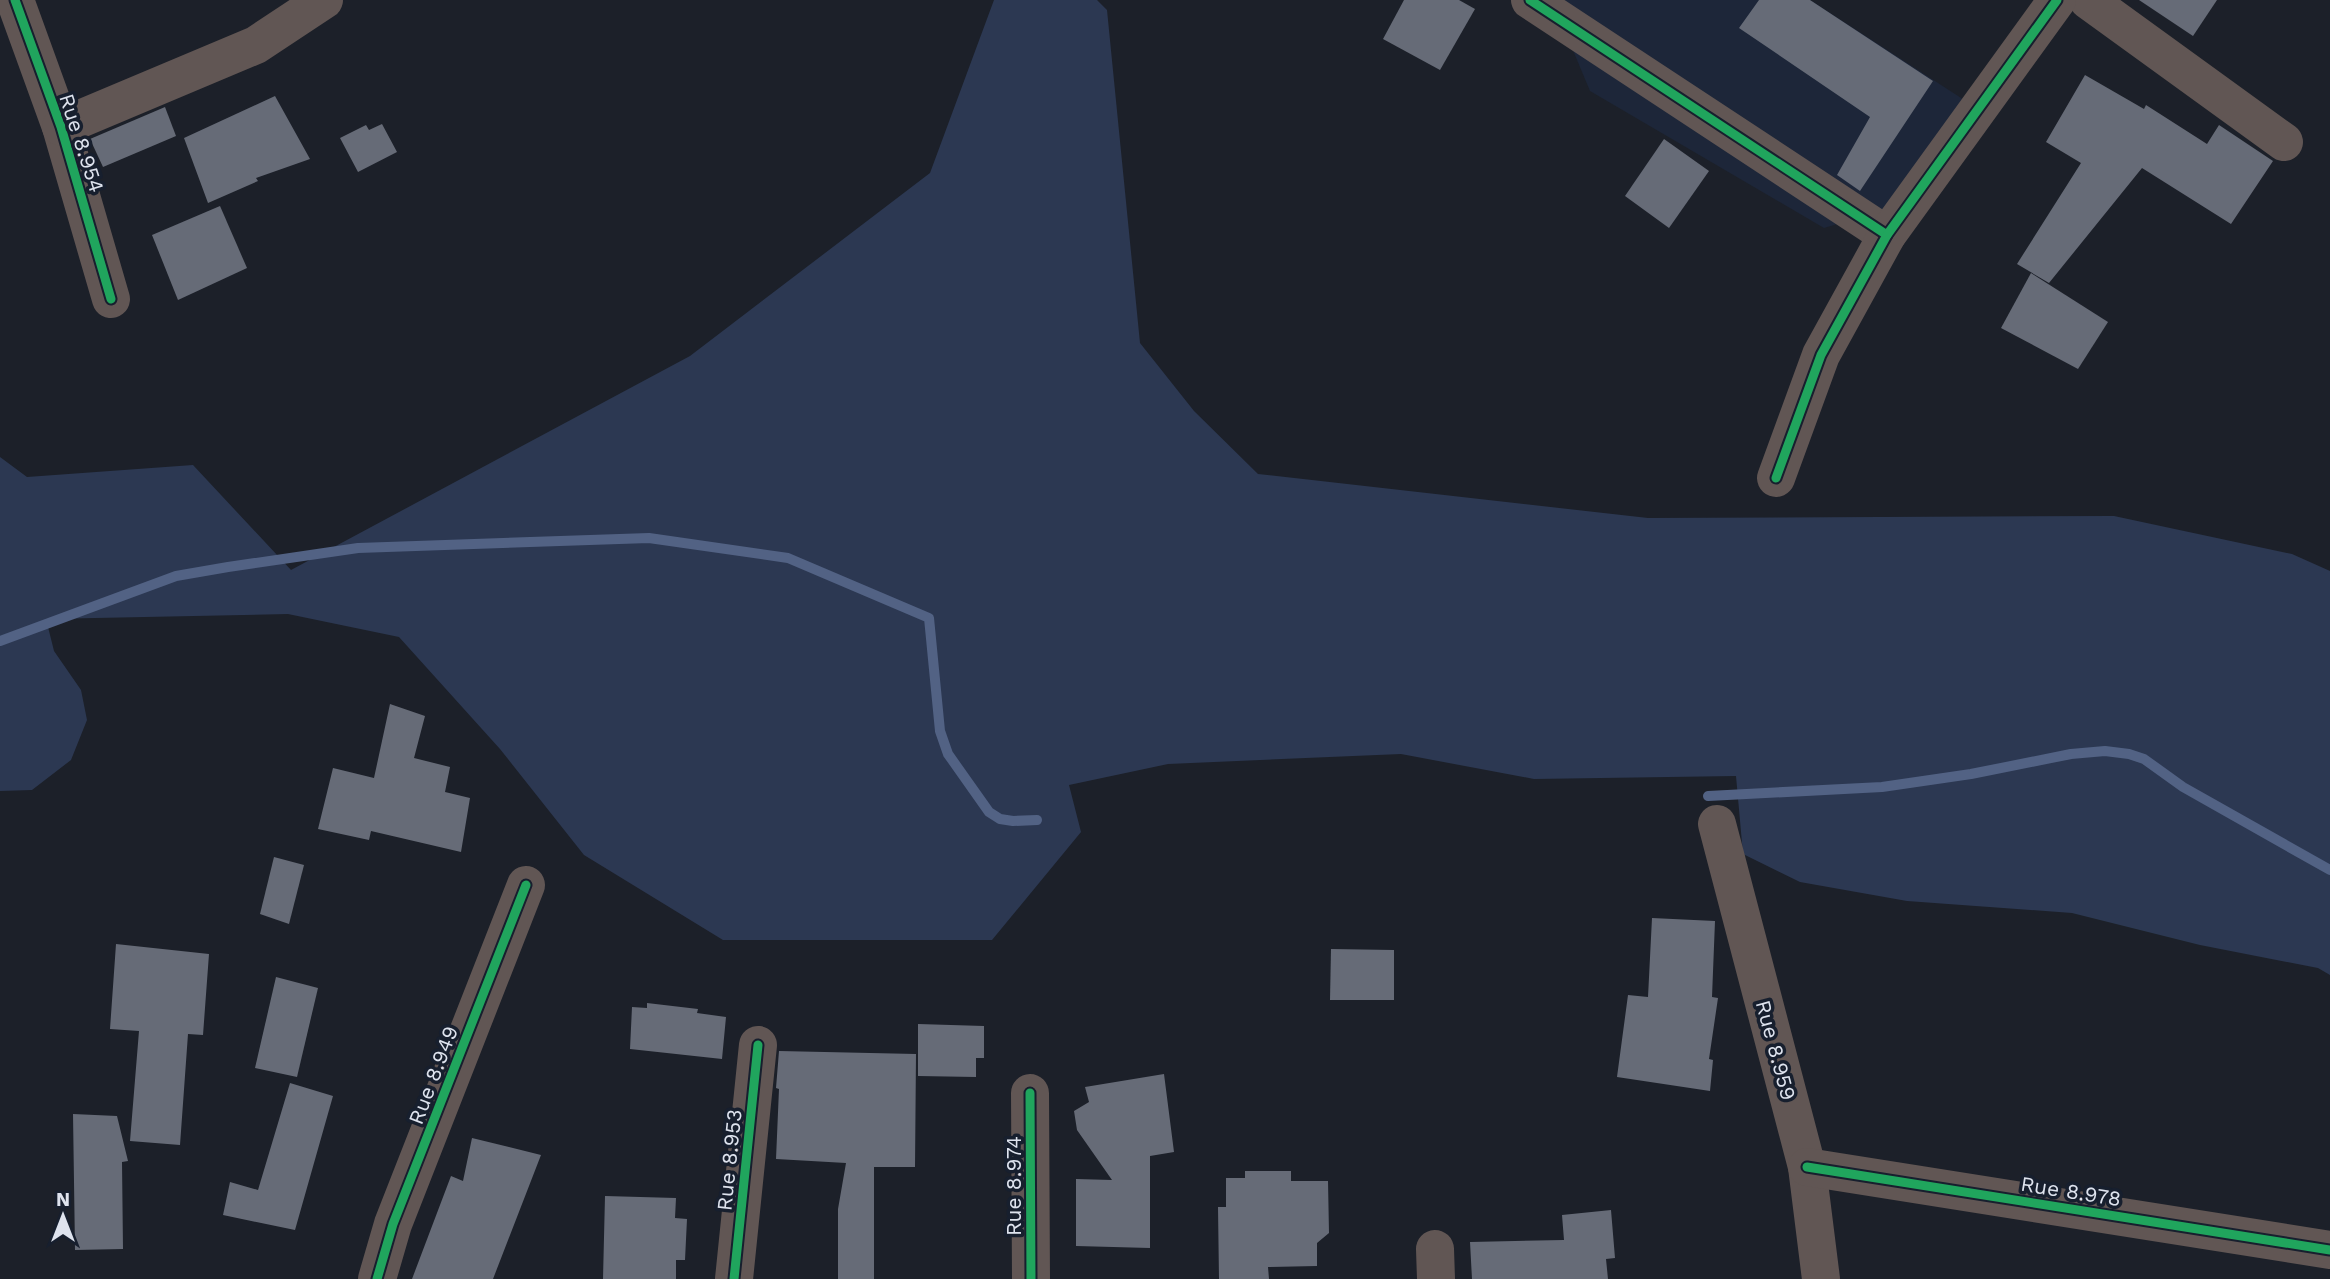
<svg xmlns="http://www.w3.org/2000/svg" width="2330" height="1279" font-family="'Work Sans',sans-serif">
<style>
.built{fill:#1d2639}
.green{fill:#2c3852}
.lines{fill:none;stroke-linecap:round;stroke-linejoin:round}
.stream{stroke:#526284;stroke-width:10}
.building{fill:#666b77}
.minor{stroke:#615654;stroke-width:38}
.cycleway-casing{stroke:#171f2e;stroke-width:13}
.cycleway{stroke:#20a55d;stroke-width:9}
.labels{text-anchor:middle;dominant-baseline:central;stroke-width:7;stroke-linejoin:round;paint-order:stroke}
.street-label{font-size:21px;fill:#dee3ee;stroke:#171f2e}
</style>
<rect width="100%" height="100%" fill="#1c2029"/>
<path class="built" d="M 1552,0 L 1810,0 L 1975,107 L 1908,203 L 1824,228 L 1590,91 Z"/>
<path class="green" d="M 994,0 L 1097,0 L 1107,10 L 1140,343 L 1194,411 L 1258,474 L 1648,518 L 2114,516 L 2292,554 L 2330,571 L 2330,975 L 2318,968 L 2200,945 L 2072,913 L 1907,901 L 1800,882 L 1743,854 L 1736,776 L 1534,779 L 1401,754 L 1168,764 L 1069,785 L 1081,832 L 992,940 L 723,940 L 584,855 L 500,749 L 399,637 L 288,614 L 46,619 L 54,651 L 81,690 L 87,720 L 71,760 L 32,790 L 0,791 L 0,457 L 27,477 L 193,465 L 291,570 L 690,356 L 930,173 Z"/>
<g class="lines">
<g class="stream">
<path d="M 0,641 L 176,576 L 228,567 L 358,548 L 649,538 L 788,558 L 929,618 L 940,731 L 948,754 L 989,812 L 1000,819 L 1013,821 L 1037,820"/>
<path d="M 1708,796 L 1882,787 L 1971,774 L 2071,754 L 2105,751 L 2129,754 L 2144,759 L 2183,787 L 2330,870"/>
</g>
</g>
<g class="building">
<path d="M 1404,0 L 1459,0 L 1475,9 L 1440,70 L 1383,39 Z"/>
<path d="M 1759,0 L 1810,0 L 1933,81 L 1860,191 L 1837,175 L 1870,117 L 1739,28 Z"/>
<path d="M 2139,0 L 2217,0 L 2193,36 Z"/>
<path d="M 2085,75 L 2144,109 L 2146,105 L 2207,144 L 2219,125 L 2273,161 L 2231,224 L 2142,168 L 2049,283 L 2017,264 L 2081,163 L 2046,142 Z"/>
<path d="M 275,96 L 310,159 L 256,178 L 258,181 L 208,203 L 184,138 Z"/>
<path d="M 165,107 L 176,136 L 103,167 L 90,139 Z"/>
<path d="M 382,124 L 397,152 L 358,172 L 340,138 L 366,125 L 369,130 Z"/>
<path d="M 1664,139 L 1709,171 L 1669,228 L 1625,196 Z"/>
<path d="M 220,206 L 247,268 L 178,300 L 152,235 Z"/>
<path d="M 2031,273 L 2108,322 L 2078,369 L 2001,328 Z"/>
<path d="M 390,704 L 425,716 L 414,758 L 450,767 L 445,792 L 470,798 L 461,852 L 371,831 L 369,840 L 318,829 L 333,768 L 374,778 Z"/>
<path d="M 274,857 L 304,865 L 289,924 L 260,914 Z"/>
<path d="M 1652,918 L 1715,921 L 1712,997 L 1718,998 L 1709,1059 L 1713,1060 L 1710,1091 L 1617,1077 L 1628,995 L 1648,997 Z"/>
<path d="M 116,944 L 209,954 L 203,1035 L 188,1034 L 180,1145 L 130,1141 L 139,1031 L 110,1029 Z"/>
<path d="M 1331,949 L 1394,950 L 1394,1000 L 1330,1000 Z"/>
<path d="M 276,977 L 318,988 L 297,1077 L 255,1068 Z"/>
<path d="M 647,1003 L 698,1009 L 697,1013 L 726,1017 L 722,1059 L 630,1049 L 632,1007 L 647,1008 Z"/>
<path d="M 918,1024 L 984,1026 L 984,1058 L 976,1058 L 976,1077 L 918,1076 Z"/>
<path d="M 779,1051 L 916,1054 L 915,1167 L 874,1167 L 874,1279 L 838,1279 L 838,1209 L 846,1163 L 776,1159 L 779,1089 L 776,1088 Z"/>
<path d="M 1164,1074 L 1174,1152 L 1150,1156 L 1150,1248 L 1076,1246 L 1076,1179 L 1112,1180 L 1077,1130 L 1074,1111 L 1089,1102 L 1085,1087 Z"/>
<path d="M 290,1083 L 333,1096 L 295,1230 L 223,1215 L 230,1182 L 258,1190 Z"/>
<path d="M 73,1114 L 117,1116 L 128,1161 L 122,1162 L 123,1249 L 75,1250 Z"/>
<path d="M 472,1138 L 541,1155 L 493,1279 L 412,1279 L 451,1176 L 463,1181 Z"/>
<path d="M 1245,1171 L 1291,1171 L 1291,1181 L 1328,1181 L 1329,1233 L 1317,1243 L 1317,1266 L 1268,1267 L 1269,1279 L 1219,1279 L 1218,1207 L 1226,1207 L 1226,1178 L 1245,1178 Z"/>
<path d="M 605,1196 L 676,1198 L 675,1218 L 687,1219 L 685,1260 L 676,1260 L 676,1279 L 603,1279 Z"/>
<path d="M 1611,1210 L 1615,1258 L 1606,1259 L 1608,1279 L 1472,1279 L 1470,1242 L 1564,1240 L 1562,1215 Z"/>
</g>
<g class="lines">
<g class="minor">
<path d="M 15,0 L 61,127 L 111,299"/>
<path d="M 1530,0 L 1887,235"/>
<path d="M 2088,0 L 2284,142"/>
<path d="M 61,127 L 256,45 L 324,0"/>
<path d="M 1776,478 L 1821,355 L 1887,235 L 2057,0"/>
<path d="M 1717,824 L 1807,1167 L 1821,1279"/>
<path d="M 1030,1093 L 1031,1279"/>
<path d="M 1807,1167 L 2330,1250"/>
<path d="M 1435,1249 L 1436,1279"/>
<path d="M 377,1279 L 393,1224 L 526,885"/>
<path d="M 734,1279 L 758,1045"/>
</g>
<g class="cycleway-casing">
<g id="cycleway">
<path d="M 15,0 L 61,127 L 111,299"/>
<path d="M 1530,0 L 1887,235"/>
<path d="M 1776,478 L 1821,355 L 1887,235 L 2057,0"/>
<path d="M 1030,1093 L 1031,1279"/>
<path d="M 1807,1167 L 2330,1250"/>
<path d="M 377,1279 L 393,1224 L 526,885"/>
<path d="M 734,1279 L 758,1045"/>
</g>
</g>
<use href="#cycleway" class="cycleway"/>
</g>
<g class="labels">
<g class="street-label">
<text transform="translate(82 143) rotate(72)">Rue 8.954</text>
<text transform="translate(1776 1050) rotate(75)">Rue 8.959</text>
<text transform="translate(433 1075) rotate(-69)">Rue 8.949</text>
<text transform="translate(729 1160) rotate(-84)">Rue 8.953</text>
<text transform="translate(1013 1186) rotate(-90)">Rue 8.974</text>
<text transform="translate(2071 1191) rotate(9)">Rue 8.978</text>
</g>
</g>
<g transform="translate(63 1216)" stroke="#171f2e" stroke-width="5" paint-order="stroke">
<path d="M0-5L12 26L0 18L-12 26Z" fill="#dee3ee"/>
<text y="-10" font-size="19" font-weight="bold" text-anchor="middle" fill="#dee3ee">N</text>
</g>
</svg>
